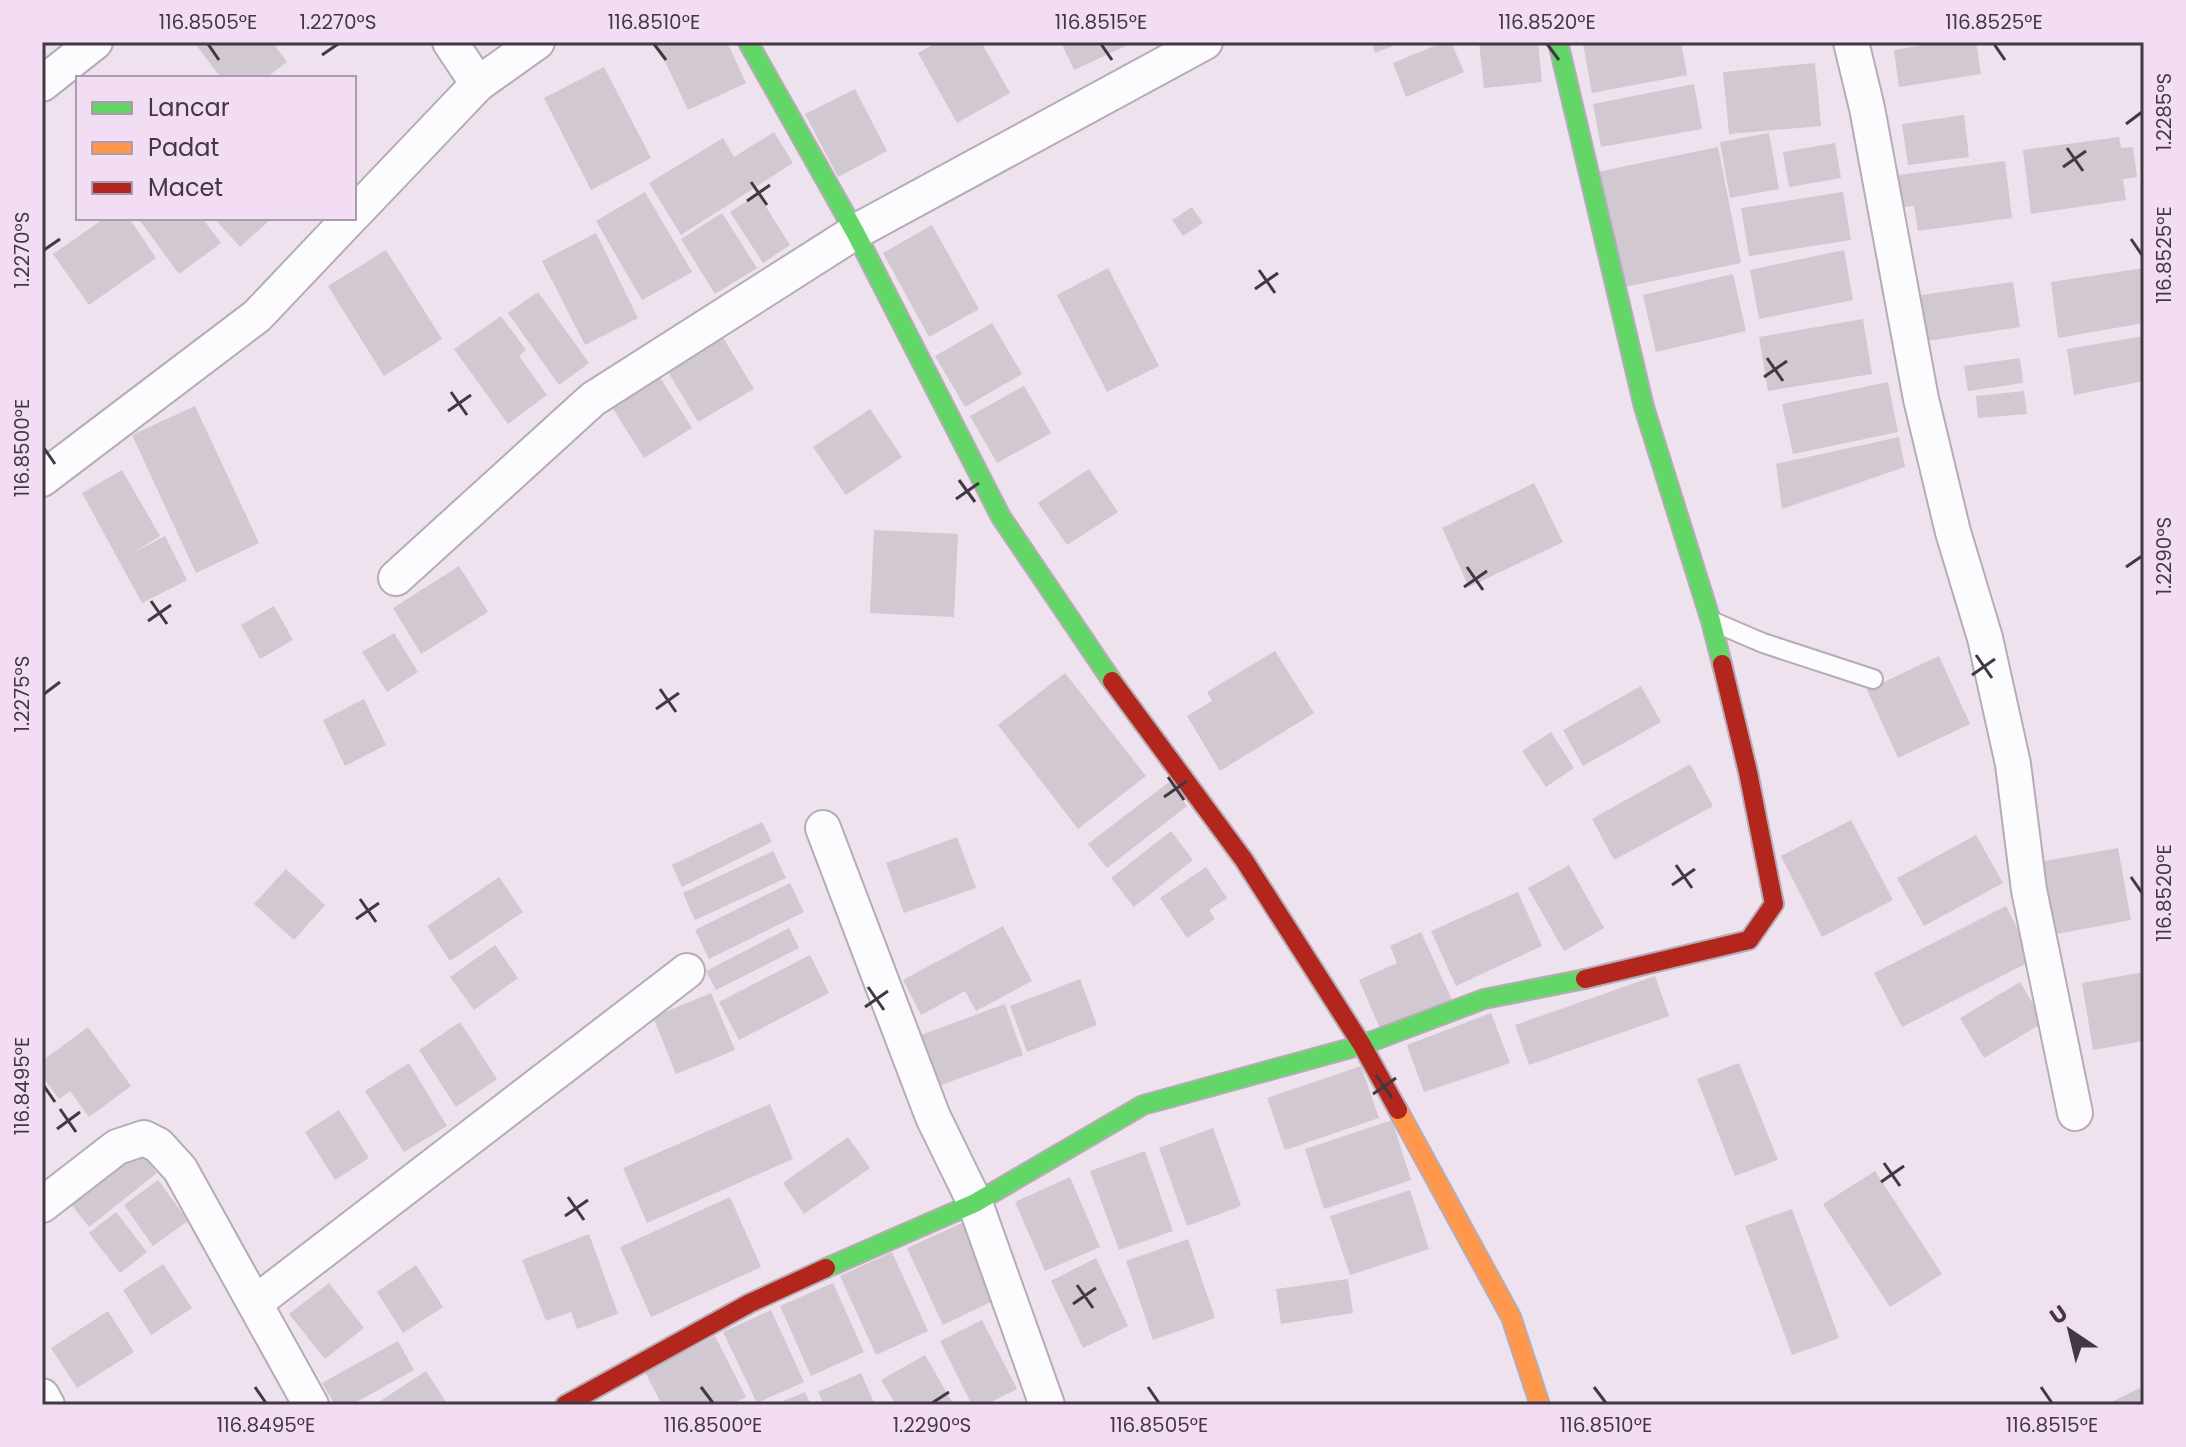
<svg xmlns="http://www.w3.org/2000/svg" width="2186" height="1447" font-family="Poppins,sans-serif">
<style>
.building{fill:#d1c8d2}
.lines{fill:none;stroke-linecap:round;stroke-linejoin:round}
.lane-casing{stroke:#b5acb5;stroke-width:22}
.street-casing{stroke:#b5acb5;stroke-width:38}
.fast-casing{stroke:#b5acb5;stroke-width:22}
.slow-casing{stroke:#b5acb5;stroke-width:22}
.jam-casing{stroke:#b5acb5;stroke-width:22}
.lane{stroke:#fcfbfd;stroke-width:18}
.street{stroke:#fcfbfd;stroke-width:34}
.fast{stroke:#63d668;stroke-width:18}
.slow{stroke:#ff974d;stroke-width:18}
.jam{stroke:#b3261e;stroke-width:18}
.ticks{fill:none;stroke:#413841;stroke-width:3}
.neatline{fill:none;stroke:#413841;stroke-width:3}
.ticks-label{font-size:20px;text-anchor:middle;fill:#413841}
</style>
<rect width="100%" height="100%" fill="#eee2ef"/>
<g class="building">
<path d="M 194,42 L 272,42 L 287,62 L 266,78 L 221,78 Z"/>
<path d="M 656,42 L 727,42 L 746,83 L 688,110 Z"/>
<path d="M 938,42 L 981,42 L 1010,93 L 957,123 L 918,53 Z"/>
<path d="M 1061,42 L 1134,42 L 1074,70 Z"/>
<path d="M 1371,42 L 1403,42 L 1375,53 Z"/>
<path d="M 1444,42 L 1451,42 L 1464,72 L 1406,97 L 1393,63 Z"/>
<path d="M 1479,42 L 1538,42 L 1542,82 L 1484,88 Z"/>
<path d="M 1593,42 L 1681,42 L 1687,75 L 1592,93 L 1583,44 Z"/>
<path d="M 1941,42 L 1976,42 L 1981,74 L 1899,87 L 1894,50 Z"/>
<path d="M 1815,63 L 1821,126 L 1729,134 L 1723,72 Z"/>
<path d="M 604,67 L 651,158 L 591,190 L 544,98 Z"/>
<path d="M 1694,84 L 1702,129 L 1601,147 L 1593,104 Z"/>
<path d="M 855,89 L 887,151 L 838,177 L 805,114 Z"/>
<path d="M 1964,115 L 1969,157 L 1908,165 L 1902,124 Z"/>
<path d="M 774,132 L 793,163 L 681,235 L 649,183 L 723,138 L 734,157 Z"/>
<path d="M 1769,133 L 1779,189 L 1730,198 L 1720,142 Z"/>
<path d="M 2119,137 L 2121,148 L 2133,147 L 2137,177 L 2123,179 L 2126,200 L 2031,214 L 2023,150 Z"/>
<path d="M 1835,143 L 1841,178 L 1789,187 L 1783,152 Z"/>
<path d="M 1718,147 L 1741,263 L 1620,288 L 1597,172 Z"/>
<path d="M 2005,161 L 2012,218 L 1918,231 L 1914,206 L 1902,207 L 1898,175 Z"/>
<path d="M 645,192 L 692,272 L 642,300 L 596,221 Z"/>
<path d="M 1843,192 L 1851,240 L 1749,256 L 1741,208 Z"/>
<path d="M 758,194 L 790,245 L 763,263 L 730,212 Z"/>
<path d="M 1192,207 L 1203,223 L 1183,236 L 1172,220 Z"/>
<path d="M 722,213 L 757,268 L 715,294 L 681,239 Z"/>
<path d="M 105,218 L 129,218 L 156,258 L 89,305 L 53,254 Z"/>
<path d="M 138,218 L 202,218 L 221,243 L 179,274 Z"/>
<path d="M 214,218 L 268,218 L 270,220 L 240,247 Z"/>
<path d="M 932,225 L 979,309 L 929,337 L 883,253 Z"/>
<path d="M 596,233 L 638,318 L 585,345 L 542,261 Z"/>
<path d="M 386,250 L 442,339 L 384,376 L 328,286 Z"/>
<path d="M 1844,250 L 1853,300 L 1759,319 L 1750,270 Z"/>
<path d="M 1108,268 L 1159,366 L 1107,392 L 1057,295 Z"/>
<path d="M 2144,268 L 2144,323 L 2058,338 L 2051,282 Z"/>
<path d="M 1733,274 L 1746,331 L 1656,352 L 1643,295 Z"/>
<path d="M 2013,282 L 2020,327 L 1927,341 L 1921,295 Z"/>
<path d="M 538,292 L 589,363 L 559,385 L 508,313 Z"/>
<path d="M 501,316 L 526,350 L 519,356 L 547,395 L 508,424 L 454,349 Z"/>
<path d="M 1863,319 L 1872,374 L 1768,391 L 1759,337 Z"/>
<path d="M 992,323 L 1022,374 L 965,407 L 935,356 Z"/>
<path d="M 719,331 L 754,389 L 698,422 L 664,365 Z"/>
<path d="M 2144,336 L 2144,381 L 2074,395 L 2067,349 Z"/>
<path d="M 2020,358 L 2023,383 L 1968,391 L 1964,366 Z"/>
<path d="M 658,374 L 692,428 L 644,458 L 610,404 Z"/>
<path d="M 1888,382 L 1898,432 L 1793,454 L 1782,404 Z"/>
<path d="M 1024,386 L 1051,433 L 997,463 L 970,416 Z"/>
<path d="M 2024,391 L 2027,414 L 1978,418 L 1976,396 Z"/>
<path d="M 195,406 L 259,543 L 196,573 L 132,435 Z"/>
<path d="M 870,409 L 902,457 L 846,495 L 813,447 Z"/>
<path d="M 1899,437 L 1905,467 L 1782,509 L 1776,464 Z"/>
<path d="M 1089,469 L 1118,512 L 1067,545 L 1038,503 Z"/>
<path d="M 122,470 L 160,536 L 133,553 L 165,536 L 187,580 L 142,603 L 82,493 Z"/>
<path d="M 1534,483 L 1563,542 L 1469,587 L 1442,528 Z"/>
<path d="M 874,530 L 958,534 L 954,617 L 870,613 Z"/>
<path d="M 459,566 L 488,612 L 421,654 L 393,608 Z"/>
<path d="M 274,606 L 293,640 L 260,659 L 241,625 Z"/>
<path d="M 394,633 L 418,672 L 387,692 L 362,652 Z"/>
<path d="M 1275,651 L 1314,713 L 1220,771 L 1187,716 L 1212,701 L 1207,692 Z"/>
<path d="M 1939,656 L 1970,724 L 1898,758 L 1867,690 Z"/>
<path d="M 1065,673 L 1146,776 L 1078,829 L 998,725 Z"/>
<path d="M 1641,686 L 1661,722 L 1583,766 L 1563,730 Z"/>
<path d="M 364,699 L 386,745 L 345,766 L 323,720 Z"/>
<path d="M 1551,732 L 1574,768 L 1546,787 L 1522,751 Z"/>
<path d="M 1690,764 L 1713,806 L 1614,860 L 1592,819 Z"/>
<path d="M 1169,782 L 1187,806 L 1107,868 L 1088,844 Z"/>
<path d="M 1851,820 L 1893,900 L 1822,937 L 1781,856 Z"/>
<path d="M 762,822 L 772,842 L 682,887 L 672,865 Z"/>
<path d="M 1171,831 L 1193,860 L 1134,907 L 1111,878 Z"/>
<path d="M 1976,835 L 2003,883 L 1924,926 L 1897,878 Z"/>
<path d="M 957,837 L 976,888 L 904,913 L 886,863 Z"/>
<path d="M 2118,848 L 2131,920 L 2046,936 L 2033,863 Z"/>
<path d="M 773,851 L 786,878 L 695,920 L 683,893 Z"/>
<path d="M 1569,865 L 1604,928 L 1564,951 L 1528,888 Z"/>
<path d="M 1206,867 L 1227,898 L 1209,910 L 1215,919 L 1187,938 L 1160,898 Z"/>
<path d="M 286,869 L 325,905 L 294,940 L 254,904 Z"/>
<path d="M 499,877 L 523,912 L 450,961 L 427,926 Z"/>
<path d="M 790,883 L 804,912 L 709,959 L 695,930 Z"/>
<path d="M 1518,892 L 1542,946 L 1456,986 L 1431,931 Z"/>
<path d="M 2006,906 L 2033,960 L 1902,1027 L 1874,973 Z"/>
<path d="M 1003,926 L 1032,981 L 976,1011 L 965,991 L 921,1015 L 903,980 Z"/>
<path d="M 789,928 L 799,948 L 716,990 L 706,971 Z"/>
<path d="M 1421,932 L 1452,1000 L 1381,1031 L 1359,980 L 1397,963 L 1390,946 Z"/>
<path d="M 495,945 L 518,978 L 474,1010 L 450,977 Z"/>
<path d="M 810,955 L 829,993 L 739,1040 L 719,1002 Z"/>
<path d="M 2144,972 L 2144,1041 L 2093,1050 L 2082,983 Z"/>
<path d="M 1655,976 L 1669,1016 L 1529,1065 L 1515,1025 Z"/>
<path d="M 1080,979 L 1097,1025 L 1027,1052 L 1010,1006 Z"/>
<path d="M 2020,982 L 2044,1022 L 1984,1058 L 1960,1018 Z"/>
<path d="M 711,993 L 735,1050 L 676,1074 L 653,1017 Z"/>
<path d="M 1005,1004 L 1023,1055 L 928,1090 L 910,1039 Z"/>
<path d="M 1491,1013 L 1510,1063 L 1424,1092 L 1407,1045 Z"/>
<path d="M 460,1022 L 497,1079 L 456,1107 L 419,1050 Z"/>
<path d="M 88,1027 L 131,1086 L 89,1117 L 70,1091 L 59,1099 L 42,1076 L 42,1061 Z"/>
<path d="M 409,1063 L 447,1126 L 404,1152 L 365,1091 Z"/>
<path d="M 1739,1063 L 1778,1160 L 1735,1176 L 1697,1079 Z"/>
<path d="M 1361,1066 L 1379,1118 L 1285,1150 L 1267,1098 Z"/>
<path d="M 770,1104 L 793,1159 L 647,1223 L 623,1168 Z"/>
<path d="M 339,1110 L 369,1158 L 335,1180 L 305,1132 Z"/>
<path d="M 1392,1120 L 1411,1180 L 1324,1209 L 1305,1149 Z"/>
<path d="M 1213,1128 L 1241,1206 L 1187,1226 L 1159,1148 Z"/>
<path d="M 848,1137 L 870,1168 L 804,1214 L 783,1183 Z"/>
<path d="M 138,1149 L 157,1173 L 89,1227 L 70,1203 Z"/>
<path d="M 1145,1151 L 1173,1231 L 1119,1250 L 1090,1171 Z"/>
<path d="M 1875,1171 L 1942,1274 L 1890,1307 L 1823,1204 Z"/>
<path d="M 1070,1177 L 1100,1247 L 1045,1271 L 1015,1202 Z"/>
<path d="M 158,1180 L 188,1221 L 153,1246 L 124,1205 Z"/>
<path d="M 1410,1190 L 1429,1249 L 1350,1275 L 1330,1216 Z"/>
<path d="M 730,1197 L 761,1267 L 651,1317 L 620,1247 Z"/>
<path d="M 1792,1209 L 1839,1338 L 1792,1355 L 1745,1226 Z"/>
<path d="M 116,1212 L 147,1252 L 120,1273 L 89,1233 Z"/>
<path d="M 962,1223 L 997,1299 L 943,1325 L 907,1248 Z"/>
<path d="M 589,1234 L 618,1314 L 577,1329 L 571,1312 L 546,1321 L 522,1260 Z"/>
<path d="M 1188,1239 L 1215,1318 L 1153,1340 L 1126,1261 Z"/>
<path d="M 892,1252 L 928,1331 L 876,1355 L 840,1276 Z"/>
<path d="M 1096,1258 L 1128,1326 L 1083,1348 L 1051,1281 Z"/>
<path d="M 163,1264 L 192,1308 L 151,1335 L 123,1290 Z"/>
<path d="M 416,1265 L 443,1307 L 403,1333 L 377,1292 Z"/>
<path d="M 1348,1279 L 1353,1313 L 1281,1324 L 1276,1289 Z"/>
<path d="M 329,1283 L 364,1328 L 325,1359 L 289,1314 Z"/>
<path d="M 833,1283 L 864,1352 L 811,1376 L 780,1306 Z"/>
<path d="M 771,1310 L 804,1382 L 757,1403 L 723,1332 Z"/>
<path d="M 108,1311 L 134,1352 L 77,1388 L 51,1348 Z"/>
<path d="M 982,1320 L 1017,1389 L 985,1405 L 972,1405 L 940,1341 Z"/>
<path d="M 715,1336 L 746,1397 L 730,1405 L 662,1405 L 645,1372 Z"/>
<path d="M 398,1341 L 414,1370 L 351,1405 L 335,1405 L 322,1383 Z"/>
<path d="M 925,1355 L 954,1405 L 896,1405 L 881,1380 Z"/>
<path d="M 426,1371 L 448,1405 L 374,1405 Z"/>
<path d="M 861,1373 L 875,1405 L 824,1405 L 818,1392 Z"/>
<path d="M 2144,1386 L 2144,1405 L 2105,1405 Z"/>
<path d="M 805,1392 L 811,1405 L 774,1405 Z"/>
</g>
<g class="lines">
<g class="lane-casing">
<path id="lane" d="M 1714,622 L 1763,643 L 1873,679"/>
</g>
<g class="street-casing">
<g id="street">
<path d="M 450,42 L 478,84"/>
<path d="M 1851,42 L 1867,108 L 1921,399 L 1953,532 L 1985,638 L 2013,764 L 2029,890 L 2075,1113"/>
<path d="M 42,84 L 95,42"/>
<path d="M 354,214 L 478,84 L 537,42"/>
<path d="M 42,479 L 257,316 L 350,218"/>
<path d="M 396,578 L 593,399 L 855,232 L 1205,42"/>
<path d="M 823,828 L 933,1117 L 975,1203 L 1047,1405"/>
<path d="M 42,1205 L 117,1147 L 144,1138 L 158,1145 L 180,1169 L 311,1405"/>
<path d="M 255,1303 L 687,971"/>
<path d="M 42,1396 L 47,1405"/>
</g>
</g>
<g class="fast-casing">
<g id="fast">
<path d="M 748,42 L 855,232 L 1001,517 L 1112,681"/>
<path d="M 1558,42 L 1644,407 L 1711,621 L 1722,664"/>
<path d="M 826,1268 L 975,1203 L 1143,1105 L 1362,1045 L 1484,999 L 1585,979"/>
</g>
</g>
<g class="slow-casing">
<path id="slow" d="M 1398,1110 L 1511,1317 L 1540,1405"/>
</g>
<g class="jam-casing">
<g id="jam">
<path d="M 1112,681 L 1244,860 L 1362,1045 L 1398,1110"/>
<path d="M 1585,979 L 1749,940 L 1774,904 L 1748,772 L 1722,664"/>
<path d="M 565,1405 L 750,1303 L 826,1268"/>
</g>
</g>
<use href="#lane" class="lane"/>
<use href="#street" class="street"/>
<use href="#fast" class="fast"/>
<use href="#slow" class="slow"/>
<use href="#jam" class="jam"/>
</g>
<path class="ticks" d="M 208,44 L 219,60M 654,44 L 666,60M 1101,44 L 1112,60M 1547,44 L 1559,60M 1994,44 L 2005,60M 322,55 L 338,44M 2126,124 L 2142,112M 2067,148 L 2083,171M 2063,167 L 2086,151M 751,182 L 767,205M 747,201 L 770,185M 2131,239 L 2142,255M 44,250 L 60,239M 1259,270 L 1275,293M 1255,289 L 1278,273M 1767,358 L 1783,381M 1764,377 L 1787,361M 451,392 L 467,415M 448,411 L 471,395M 44,448 L 55,464M 959,480 L 975,502M 956,499 L 979,483M 1467,567 L 1483,590M 2126,567 L 2142,556M 1464,587 L 1487,571M 151,601 L 167,624M 148,621 L 171,605M 1976,655 L 1992,678M 1972,675 L 1995,659M 660,689 L 676,712M 44,694 L 60,682M 656,709 L 679,693M 1168,777 L 1184,800M 1164,797 L 1187,781M 1676,865 L 1692,888M 2131,877 L 2142,893M 1672,885 L 1695,869M 360,899 L 376,922M 356,919 L 379,903M 868,987 L 884,1010M 865,1007 L 888,991M 1376,1075 L 1392,1098M 44,1086 L 55,1102M 1373,1094 L 1396,1078M 60,1109 L 76,1132M 57,1129 L 80,1112M 1884,1163 L 1900,1186M 1881,1182 L 1904,1166M 568,1197 L 584,1220M 565,1216 L 588,1200M 1077,1285 L 1093,1308M 1073,1304 L 1096,1288M 255,1387 L 266,1403M 701,1387 L 713,1403M 1148,1387 L 1159,1403M 1594,1387 L 1606,1403M 2041,1387 L 2052,1403M 932,1403 L 949,1392"/>
<rect width="2186" height="1447" fill="none" stroke="#f3ddf4" stroke-width="88"/>
<rect x="76" y="76" width="280" height="144" fill="#f3ddf4" stroke="#ac9bac" stroke-width="2"/>
<rect x="92" y="102" width="40" height="12" fill="#63d668" stroke="#ac9bac" stroke-width="2"/>
<text x="148" y="116" font-size="24" fill="#413841">Lancar</text>
<rect x="92" y="142" width="40" height="12" fill="#ff974d" stroke="#ac9bac" stroke-width="2"/>
<text x="148" y="156" font-size="24" fill="#413841">Padat</text>
<rect x="92" y="182" width="40" height="12" fill="#b3261e" stroke="#ac9bac" stroke-width="2"/>
<text x="148" y="196" font-size="24" fill="#413841">Macet</text>
<g transform="translate(2070 1331) rotate(325)" stroke="#f3ddf4" stroke-width="6" paint-order="stroke">
<path d="M0-6L14 30L0 20L-14 30Z" fill="#413841"/>
<text y="-12" font-size="22" font-weight="bold" text-anchor="middle" fill="#413841">U</text>
</g>
<rect x="44" y="44" width="2098" height="1359" class="neatline"/>
<g class="ticks-label">
<text x="208" y="29">116.8505°E</text>
<text x="338" y="29">1.2270°S</text>
<text x="654" y="29">116.8510°E</text>
<text x="1101" y="29">116.8515°E</text>
<text x="1547" y="29">116.8520°E</text>
<text x="1994" y="29">116.8525°E</text>
<text transform="translate(2164 112) rotate(-90)" y="7">1.2285°S</text>
<text transform="translate(22 250) rotate(-90)" y="7">1.2270°S</text>
<text transform="translate(2164 255) rotate(-90)" y="7">116.8525°E</text>
<text transform="translate(22 448) rotate(-90)" y="7">116.8500°E</text>
<text transform="translate(2164 556) rotate(-90)" y="7">1.2290°S</text>
<text transform="translate(22 694) rotate(-90)" y="7">1.2275°S</text>
<text transform="translate(2164 893) rotate(-90)" y="7">116.8520°E</text>
<text transform="translate(22 1086) rotate(-90)" y="7">116.8495°E</text>
<text x="266" y="1432">116.8495°E</text>
<text x="713" y="1432">116.8500°E</text>
<text x="932" y="1432">1.2290°S</text>
<text x="1159" y="1432">116.8505°E</text>
<text x="1606" y="1432">116.8510°E</text>
<text x="2052" y="1432">116.8515°E</text>
</g>
</svg>
